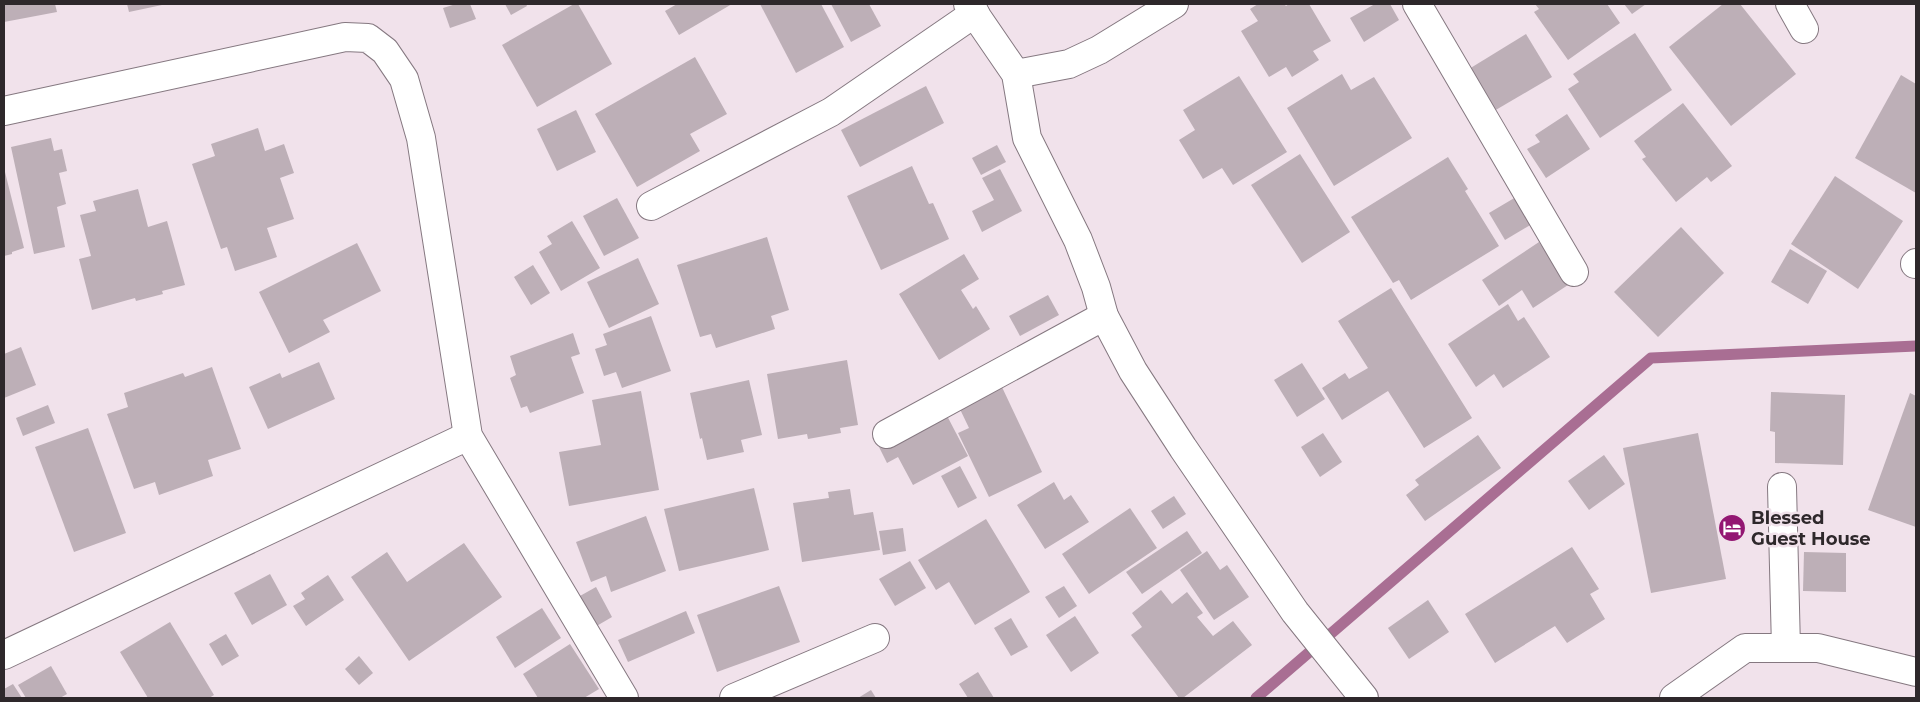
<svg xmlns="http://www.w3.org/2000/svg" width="1920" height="702" font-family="Montserrat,sans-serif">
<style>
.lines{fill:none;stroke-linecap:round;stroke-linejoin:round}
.stream{stroke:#a96e93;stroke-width:11}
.building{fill:#bdafb7}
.minor-casing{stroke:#857880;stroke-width:30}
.minor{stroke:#fff;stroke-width:28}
.labels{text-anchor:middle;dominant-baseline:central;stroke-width:5;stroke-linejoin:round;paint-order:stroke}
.poi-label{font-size:18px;font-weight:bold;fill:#2e282b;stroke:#f1e2eb;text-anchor:start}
</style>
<rect width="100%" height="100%" fill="#f1e2eb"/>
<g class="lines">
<path class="stream" d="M 1256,698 L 1651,358 L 1916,346"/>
</g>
<g class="building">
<path d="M 4,4 L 55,4 L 57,12 L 4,22 Z"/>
<path d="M 127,4 L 162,4 L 162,5 L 129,12 Z"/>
<path d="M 456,4 L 470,4 L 476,19 L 450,28 L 443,8 Z"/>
<path d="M 505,4 L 526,4 L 527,6 L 511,15 Z"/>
<path d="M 574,4 L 578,4 L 612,64 L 537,107 L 502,45 Z"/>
<path d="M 677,4 L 732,4 L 679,35 L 665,11 Z"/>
<path d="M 760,4 L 821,4 L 844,47 L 796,73 Z"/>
<path d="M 831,4 L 869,4 L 881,26 L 851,42 Z"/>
<path d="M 1258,4 L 1284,4 L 1286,6 L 1289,4 L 1309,4 L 1331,41 L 1313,51 L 1319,60 L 1292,77 L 1286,67 L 1269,77 L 1241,31 L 1258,21 L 1250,9 Z"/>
<path d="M 1375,4 L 1390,4 L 1399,20 L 1364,42 L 1350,18 Z"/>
<path d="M 1535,4 L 1607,4 L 1620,23 L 1568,60 L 1534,12 L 1539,9 Z"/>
<path d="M 1624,4 L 1646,4 L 1632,14 Z"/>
<path d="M 1723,4 L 1740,4 L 1796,74 L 1731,126 L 1669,47 Z"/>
<path d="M 1635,33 L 1672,90 L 1600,138 L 1568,89 L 1579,82 L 1573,74 Z"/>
<path d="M 1526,34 L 1552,77 L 1494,111 L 1469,69 Z"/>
<path d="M 695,57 L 727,114 L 690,134 L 700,151 L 637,187 L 595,114 Z"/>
<path d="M 1342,74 L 1351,90 L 1374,77 L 1412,138 L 1334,186 L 1287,108 Z"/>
<path d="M 1901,75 L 1916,84 L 1916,193 L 1855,158 Z"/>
<path d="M 1239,76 L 1287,152 L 1233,185 L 1222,168 L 1203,179 L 1179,140 L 1195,130 L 1183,110 Z"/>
<path d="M 926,86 L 944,123 L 860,167 L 841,130 Z"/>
<path d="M 1683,103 L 1732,166 L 1711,182 L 1707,177 L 1676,202 L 1642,159 L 1646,157 L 1634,141 Z"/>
<path d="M 576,110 L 596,152 L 557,171 L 537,129 Z"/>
<path d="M 1567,114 L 1590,149 L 1546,178 L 1527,149 L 1540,142 L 1535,135 Z"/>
<path d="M 258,128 L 265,151 L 284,144 L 294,173 L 280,178 L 294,219 L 267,228 L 277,257 L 235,271 L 227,247 L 221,249 L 192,164 L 215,156 L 211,144 Z"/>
<path d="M 51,138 L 54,151 L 62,149 L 67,171 L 59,173 L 66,204 L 57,207 L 65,247 L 34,254 L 11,147 Z"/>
<path d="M 997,145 L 1006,162 L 981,175 L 972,158 Z"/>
<path d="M 1300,154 L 1350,232 L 1302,263 L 1251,185 Z"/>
<path d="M 1448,157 L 1468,189 L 1465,191 L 1499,246 L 1411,300 L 1399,280 L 1393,283 L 1351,217 Z"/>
<path d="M 912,166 L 929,204 L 933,203 L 949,239 L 881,270 L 847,196 Z"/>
<path d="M 4,168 L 24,248 L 12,252 L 12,254 L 4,256 Z"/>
<path d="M 1000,169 L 1022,211 L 982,232 L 972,211 L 994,200 L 982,178 Z"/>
<path d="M 1835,176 L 1903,221 L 1858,289 L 1791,244 Z"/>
<path d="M 138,189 L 148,227 L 167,221 L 185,285 L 162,291 L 163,294 L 136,301 L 135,298 L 92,310 L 79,259 L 91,256 L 80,215 L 96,211 L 93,201 Z"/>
<path d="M 1516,197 L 1532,224 L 1505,240 L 1489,213 Z"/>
<path d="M 617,198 L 639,238 L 604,256 L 583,216 Z"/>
<path d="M 572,221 L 600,268 L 561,291 L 539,252 L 552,244 L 547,236 Z"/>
<path d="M 1681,227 L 1724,273 L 1658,337 L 1614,292 Z"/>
<path d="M 767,237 L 789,310 L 771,316 L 775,329 L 716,348 L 711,334 L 700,337 L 677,265 Z"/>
<path d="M 1539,242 L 1568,285 L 1533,308 L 1522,290 L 1499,306 L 1482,280 Z"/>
<path d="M 357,243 L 381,291 L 323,320 L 330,332 L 289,353 L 259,292 Z"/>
<path d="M 1790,249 L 1827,271 L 1808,304 L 1771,282 Z"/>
<path d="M 964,254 L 979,279 L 961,290 L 973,309 L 976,306 L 990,329 L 939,360 L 899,294 Z"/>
<path d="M 638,258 L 659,304 L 609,328 L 587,282 Z"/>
<path d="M 533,265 L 550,293 L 531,305 L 514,277 Z"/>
<path d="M 1391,288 L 1472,418 L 1424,448 L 1388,391 L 1342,420 L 1322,388 L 1345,373 L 1349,379 L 1368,368 L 1338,321 Z"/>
<path d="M 1048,295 L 1059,315 L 1020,336 L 1009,316 Z"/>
<path d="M 1508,304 L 1518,321 L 1524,317 L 1550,357 L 1503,388 L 1494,374 L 1476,387 L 1448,344 Z"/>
<path d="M 651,316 L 671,371 L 622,388 L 616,372 L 604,376 L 595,349 L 607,345 L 603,334 Z"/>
<path d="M 573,333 L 580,354 L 571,357 L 584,393 L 530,413 L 527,406 L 521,408 L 510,378 L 516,375 L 510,356 Z"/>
<path d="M 21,347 L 36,385 L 4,398 L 4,354 Z"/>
<path d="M 847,360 L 858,425 L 840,428 L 841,433 L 808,439 L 807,434 L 778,439 L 767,374 Z"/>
<path d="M 319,362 L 335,399 L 268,429 L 249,387 L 280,373 L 282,378 Z"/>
<path d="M 1302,363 L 1325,399 L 1297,417 L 1274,380 Z"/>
<path d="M 212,367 L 241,449 L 208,460 L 213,476 L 159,495 L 155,482 L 134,489 L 107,414 L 128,407 L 124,393 L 183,373 L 185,377 Z"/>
<path d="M 749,380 L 762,435 L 741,440 L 744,452 L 707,460 L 702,438 L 700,439 L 690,393 Z"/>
<path d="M 1001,385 L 1042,472 L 989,497 L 958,433 L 969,428 L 958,405 Z"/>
<path d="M 641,391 L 659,490 L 569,506 L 559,452 L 601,445 L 592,400 Z"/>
<path d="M 1771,392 L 1845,395 L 1843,465 L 1775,463 L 1775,432 L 1770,431 Z"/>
<path d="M 1910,393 L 1916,396 L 1916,527 L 1868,510 Z"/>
<path d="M 48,405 L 55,423 L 23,436 L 16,418 Z"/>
<path d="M 944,410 L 968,456 L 913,485 L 898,457 L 887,463 L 878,445 Z"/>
<path d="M 88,428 L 126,533 L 74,552 L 35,447 Z"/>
<path d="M 1323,433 L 1342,462 L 1320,477 L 1301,447 Z"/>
<path d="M 1698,433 L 1726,579 L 1651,593 L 1623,448 Z"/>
<path d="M 1478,435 L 1501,468 L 1425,521 L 1406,495 L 1419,485 L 1415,480 Z"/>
<path d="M 1604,455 L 1625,484 L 1589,510 L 1568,481 Z"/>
<path d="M 960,466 L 977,498 L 958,508 L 941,476 Z"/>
<path d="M 1054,482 L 1064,500 L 1071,495 L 1089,522 L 1045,549 L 1017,505 Z"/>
<path d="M 754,488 L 769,550 L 679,571 L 664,509 Z"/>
<path d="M 850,489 L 854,515 L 873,512 L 880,550 L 802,562 L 793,503 L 829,498 L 828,492 Z"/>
<path d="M 1174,496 L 1186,514 L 1163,529 L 1151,511 Z"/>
<path d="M 1130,508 L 1157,548 L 1089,594 L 1062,554 Z"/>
<path d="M 646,516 L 666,571 L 611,592 L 606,576 L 591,582 L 576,542 Z"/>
<path d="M 986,519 L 1030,592 L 975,625 L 949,582 L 936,590 L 918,560 Z"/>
<path d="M 903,528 L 906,551 L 883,555 L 879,531 Z"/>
<path d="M 1187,531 L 1202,553 L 1142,594 L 1126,572 Z"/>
<path d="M 464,543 L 502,597 L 409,661 L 351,577 L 387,552 L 407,582 Z"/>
<path d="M 1572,547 L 1599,589 L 1590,594 L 1605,619 L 1567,643 L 1555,626 L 1495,663 L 1465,614 Z"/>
<path d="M 1207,551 L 1220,570 L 1227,565 L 1249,597 L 1214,620 L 1180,570 Z"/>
<path d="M 1804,552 L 1846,553 L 1846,592 L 1803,591 Z"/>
<path d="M 910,561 L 926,588 L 895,606 L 879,579 Z"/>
<path d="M 270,574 L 287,605 L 252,625 L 234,593 Z"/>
<path d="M 328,575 L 344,600 L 306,626 L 293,606 L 305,599 L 301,593 Z"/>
<path d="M 779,586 L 800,642 L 717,672 L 697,615 Z"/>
<path d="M 1064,586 L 1077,606 L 1059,618 L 1045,597 Z"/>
<path d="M 596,587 L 612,617 L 588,631 L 571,601 Z"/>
<path d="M 1161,590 L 1172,604 L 1187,592 L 1203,613 L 1197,617 L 1213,636 L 1233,621 L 1252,645 L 1183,698 L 1179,698 L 1131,635 L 1142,627 L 1132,613 Z"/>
<path d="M 1428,600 L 1449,632 L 1409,659 L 1388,628 Z"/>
<path d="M 542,608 L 561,638 L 515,668 L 496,637 Z"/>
<path d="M 686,611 L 695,633 L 628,662 L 618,640 Z"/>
<path d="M 1075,616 L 1099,653 L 1071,672 L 1046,635 Z"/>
<path d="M 1011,618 L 1028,647 L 1011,656 L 994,628 Z"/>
<path d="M 170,622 L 214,695 L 209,698 L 148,698 L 120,652 Z"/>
<path d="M 226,634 L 239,656 L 222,666 L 209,644 Z"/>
<path d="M 570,644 L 599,689 L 584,698 L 538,698 L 523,674 Z"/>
<path d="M 359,656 L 373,673 L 359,685 L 345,669 Z"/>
<path d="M 51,666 L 67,694 L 60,698 L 26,698 L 18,685 Z"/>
<path d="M 978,672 L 994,698 L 968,698 L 959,684 Z"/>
<path d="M 13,684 L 22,698 L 4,698 L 4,689 Z"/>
<path d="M 871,690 L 876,698 L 858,698 Z"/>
</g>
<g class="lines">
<g class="minor-casing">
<g id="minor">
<path d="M 968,4 L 1016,74 L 1027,138 L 1078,240 L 1096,287 L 1104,316 L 1133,371 L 1183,448 L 1295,612 L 1364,698"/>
<path d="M 1417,4 L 1574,272"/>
<path d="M 1790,4 L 1804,29"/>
<path d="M 1016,74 L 1069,64 L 1099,50 L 1174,4"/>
<path d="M 4,111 L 345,37 L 368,38 L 385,51 L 404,79 L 421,138 L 468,436 L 624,698"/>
<path d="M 651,206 L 831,112 L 975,13"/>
<path d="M 1915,264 L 1916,263"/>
<path d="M 887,434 L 1104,316"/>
<path d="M 1782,487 L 1786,648"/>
<path d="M 4,655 L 468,436"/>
<path d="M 734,698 L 875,638"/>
<path d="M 1674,698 L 1745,648 L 1818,648 L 1916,672"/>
</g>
</g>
<use href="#minor" class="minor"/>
</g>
<defs>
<g id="hotel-disc" transform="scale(1.4375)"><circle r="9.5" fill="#931772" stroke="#f1e2eb"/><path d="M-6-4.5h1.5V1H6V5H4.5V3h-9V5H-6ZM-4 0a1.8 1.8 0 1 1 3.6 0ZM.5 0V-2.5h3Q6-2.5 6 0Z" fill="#fff"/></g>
</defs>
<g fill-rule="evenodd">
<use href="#hotel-disc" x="1732" y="528"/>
</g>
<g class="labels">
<g class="poi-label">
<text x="1751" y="518">Blessed<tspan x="1751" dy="21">Guest House</tspan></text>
</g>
</g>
<rect width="1920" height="702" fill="none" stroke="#2e282b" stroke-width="10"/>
</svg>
